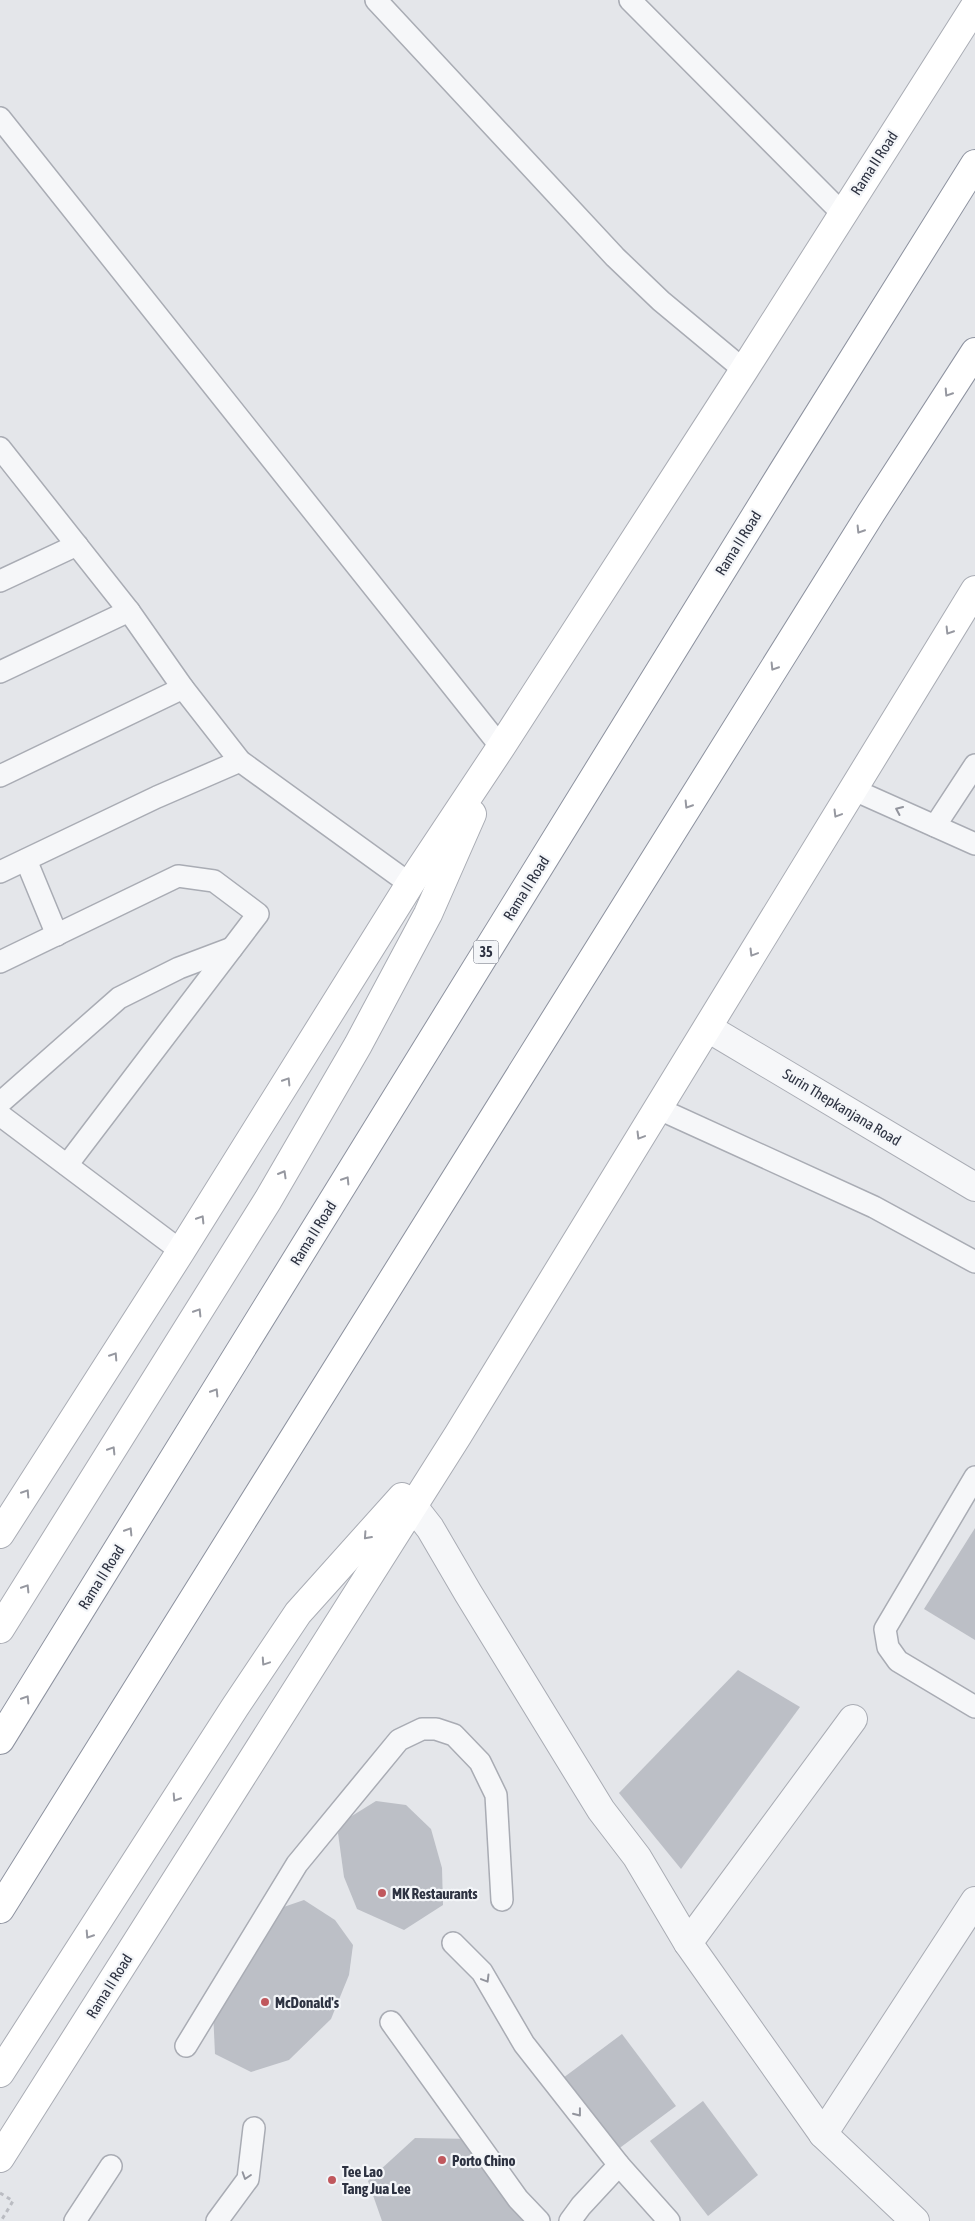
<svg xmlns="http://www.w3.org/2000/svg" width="975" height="2221" font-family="'Asap Condensed',sans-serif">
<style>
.building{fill:#bcbfc6}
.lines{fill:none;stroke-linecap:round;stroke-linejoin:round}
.service-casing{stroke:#a9acb4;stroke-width:24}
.minor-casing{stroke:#a9acb4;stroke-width:30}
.secondary-casing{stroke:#a9acb4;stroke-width:30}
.trunk-casing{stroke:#8d929f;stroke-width:30}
.path{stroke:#babcc2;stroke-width:3;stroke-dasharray:4 4;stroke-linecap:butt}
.service{stroke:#f6f7f9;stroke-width:21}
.minor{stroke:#f6f7f9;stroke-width:28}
.secondary{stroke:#fff;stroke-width:28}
.trunk{stroke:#fff;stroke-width:28}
.oneway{stroke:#9698a0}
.oneway2{stroke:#92949d}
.poi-dot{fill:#c0585d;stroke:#f3f5f8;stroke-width:2}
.labels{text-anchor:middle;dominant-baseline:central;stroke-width:4.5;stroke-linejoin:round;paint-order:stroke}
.shield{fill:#f3f5f8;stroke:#686c78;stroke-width:1}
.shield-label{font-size:14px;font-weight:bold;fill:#2d3241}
.street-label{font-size:15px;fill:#2d3241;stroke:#f3f5f8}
.poi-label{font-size:15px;font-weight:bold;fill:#2d3241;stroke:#f3f5f8;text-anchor:start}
</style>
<rect width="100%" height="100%" fill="#e4e6ea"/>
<g class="building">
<path d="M 975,1528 L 975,1640 L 924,1609 Z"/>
<path d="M 738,1670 L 800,1707 L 681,1869 L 619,1793 Z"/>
<path d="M 376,1801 L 406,1805 L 431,1829 L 442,1868 L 443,1905 L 404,1930 L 357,1909 L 344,1877 L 338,1833 L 347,1819 Z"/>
<path d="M 304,1900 L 335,1920 L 353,1945 L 349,1975 L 331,2019 L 289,2060 L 251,2072 L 215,2054 L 213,2011 L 269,1912 Z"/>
<path d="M 622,2034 L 676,2106 L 617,2150 L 563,2078 Z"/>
<path d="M 703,2101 L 758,2175 L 708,2216 L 650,2141 Z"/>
<path d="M 415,2138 L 475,2139 L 541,2221 L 382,2221 L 368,2181 Z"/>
</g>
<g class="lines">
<g class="service-casing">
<g id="service">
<path d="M 376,0 L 615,257 L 661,301 L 744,370"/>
<path d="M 630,0 L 842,213"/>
<path d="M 0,118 L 501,747"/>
<path d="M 0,448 L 129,611 L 183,688 L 240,761 L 410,884"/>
<path d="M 0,581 L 77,545"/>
<path d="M 0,672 L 129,611"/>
<path d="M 0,776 L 183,688"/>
<path d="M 852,789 L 975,844"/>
<path d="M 935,826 L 975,765"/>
<path d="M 26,860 L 57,935"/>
<path d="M 0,872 L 157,797 L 240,761"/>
<path d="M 0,962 L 178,876 L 214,881 L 258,914 L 67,1165"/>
<path d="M 0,1103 L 119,998 L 179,968 L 232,948"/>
<path d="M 657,1108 L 874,1207 L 975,1262"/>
<path d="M 0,1115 L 181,1251"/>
<path d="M 975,1477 L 885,1629 L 888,1647 L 898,1661 L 975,1707"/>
<path d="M 453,1943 L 482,1972 L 524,2044 L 619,2165 L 669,2221"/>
<path d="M 391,2022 L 518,2199 L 539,2221"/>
<path d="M 186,2046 L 297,1864 L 399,1740 L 422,1729 L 436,1729 L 454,1735 L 480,1762 L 496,1795 L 502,1900"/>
<path d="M 75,2221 L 111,2166"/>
<path d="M 217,2221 L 248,2179 L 254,2128"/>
<path d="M 570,2221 L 581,2206 L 619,2165"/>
</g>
</g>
<g class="minor-casing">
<g id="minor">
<path d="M 708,1028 L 975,1187"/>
<path d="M 412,1505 L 430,1528 L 468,1593 L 601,1810 L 637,1857 L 688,1943 L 823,2134 L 915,2221"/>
<path d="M 688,1943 L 853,1719"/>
<path d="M 823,2134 L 975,1901"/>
</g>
</g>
<g class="secondary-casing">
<g id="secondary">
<path d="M 0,1534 L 181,1251 L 410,884 L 501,747 L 744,370 L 975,6"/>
<path d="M 0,1629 L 268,1200 L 358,1045 L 428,914 L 472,814"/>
<path d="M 0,2073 L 235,1707 L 298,1613 L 402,1497"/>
<path d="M 0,2158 L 458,1435 L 975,590"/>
</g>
</g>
<g class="trunk-casing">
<g id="trunk">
<path d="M 0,1740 L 782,473 L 975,164"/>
<path d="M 0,1909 L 871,513 L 975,352"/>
</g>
</g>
<path class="path" d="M 0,2193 L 13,2201 L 1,2221"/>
<use href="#service" class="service"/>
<use href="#minor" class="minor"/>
<use href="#secondary" class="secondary"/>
<use href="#trunk" class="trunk"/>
</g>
<defs><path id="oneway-chevron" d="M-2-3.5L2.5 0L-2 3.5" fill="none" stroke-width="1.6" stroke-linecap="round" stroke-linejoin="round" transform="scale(1.25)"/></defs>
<g class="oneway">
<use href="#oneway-chevron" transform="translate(948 393) rotate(123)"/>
<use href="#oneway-chevron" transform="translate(860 530) rotate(122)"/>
<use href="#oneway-chevron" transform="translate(949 631) rotate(122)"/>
<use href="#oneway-chevron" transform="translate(774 667) rotate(122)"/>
<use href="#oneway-chevron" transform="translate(688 805) rotate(122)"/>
<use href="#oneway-chevron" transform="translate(837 814) rotate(121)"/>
<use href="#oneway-chevron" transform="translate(753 953) rotate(121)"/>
<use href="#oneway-chevron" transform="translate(287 1081) rotate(-58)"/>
<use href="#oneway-chevron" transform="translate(640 1136) rotate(121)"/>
<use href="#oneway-chevron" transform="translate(283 1174) rotate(-60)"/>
<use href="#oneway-chevron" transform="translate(346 1180) rotate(-58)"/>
<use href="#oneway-chevron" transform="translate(201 1219) rotate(-58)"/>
<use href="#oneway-chevron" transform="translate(198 1312) rotate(-58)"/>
<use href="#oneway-chevron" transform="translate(114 1356) rotate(-57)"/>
<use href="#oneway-chevron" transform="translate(215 1392) rotate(-58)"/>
<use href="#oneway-chevron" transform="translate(112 1450) rotate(-58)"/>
<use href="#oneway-chevron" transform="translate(26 1493) rotate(-57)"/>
<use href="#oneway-chevron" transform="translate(129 1531) rotate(-58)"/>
<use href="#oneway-chevron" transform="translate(367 1536) rotate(132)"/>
<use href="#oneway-chevron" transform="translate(26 1588) rotate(-58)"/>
<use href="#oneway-chevron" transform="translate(265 1662) rotate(124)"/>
<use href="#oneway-chevron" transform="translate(26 1699) rotate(-58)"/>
<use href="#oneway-chevron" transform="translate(176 1798) rotate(123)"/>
<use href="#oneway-chevron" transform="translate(89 1935) rotate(123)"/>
</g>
<g class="oneway2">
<use href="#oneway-chevron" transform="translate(899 810) rotate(-156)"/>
<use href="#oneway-chevron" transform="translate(486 1979) rotate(59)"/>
<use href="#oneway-chevron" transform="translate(578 2113) rotate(52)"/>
<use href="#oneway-chevron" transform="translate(246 2176) rotate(108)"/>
</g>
<g class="poi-dot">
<circle cx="382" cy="1893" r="5"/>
<circle cx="265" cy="2002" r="5"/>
<circle cx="442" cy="2160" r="5"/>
<circle cx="332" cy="2180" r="5"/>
</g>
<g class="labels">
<rect class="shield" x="473.5" y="940.5" width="25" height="23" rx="4"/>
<g class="shield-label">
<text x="486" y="952">35</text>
</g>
<g class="street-label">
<text transform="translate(874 163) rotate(-57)">Rama II Road</text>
<text transform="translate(738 543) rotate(-58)">Rama II Road</text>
<text transform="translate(526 888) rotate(-58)">Rama II Road</text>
<text transform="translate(842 1107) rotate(31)">Surin Thepkanjana Road</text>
<text transform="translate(313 1233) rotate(-58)">Rama II Road</text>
<text transform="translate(101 1577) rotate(-58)">Rama II Road</text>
<text transform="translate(109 1986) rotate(-58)">Rama II Road</text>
</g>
<g class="poi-label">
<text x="392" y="1893">MK Restaurants</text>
<text x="275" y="2002">McDonald's</text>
<text x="452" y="2160">Porto Chino</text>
<text x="342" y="2171">Tee Lao<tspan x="342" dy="17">Tang Jua Lee</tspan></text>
</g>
</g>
</svg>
